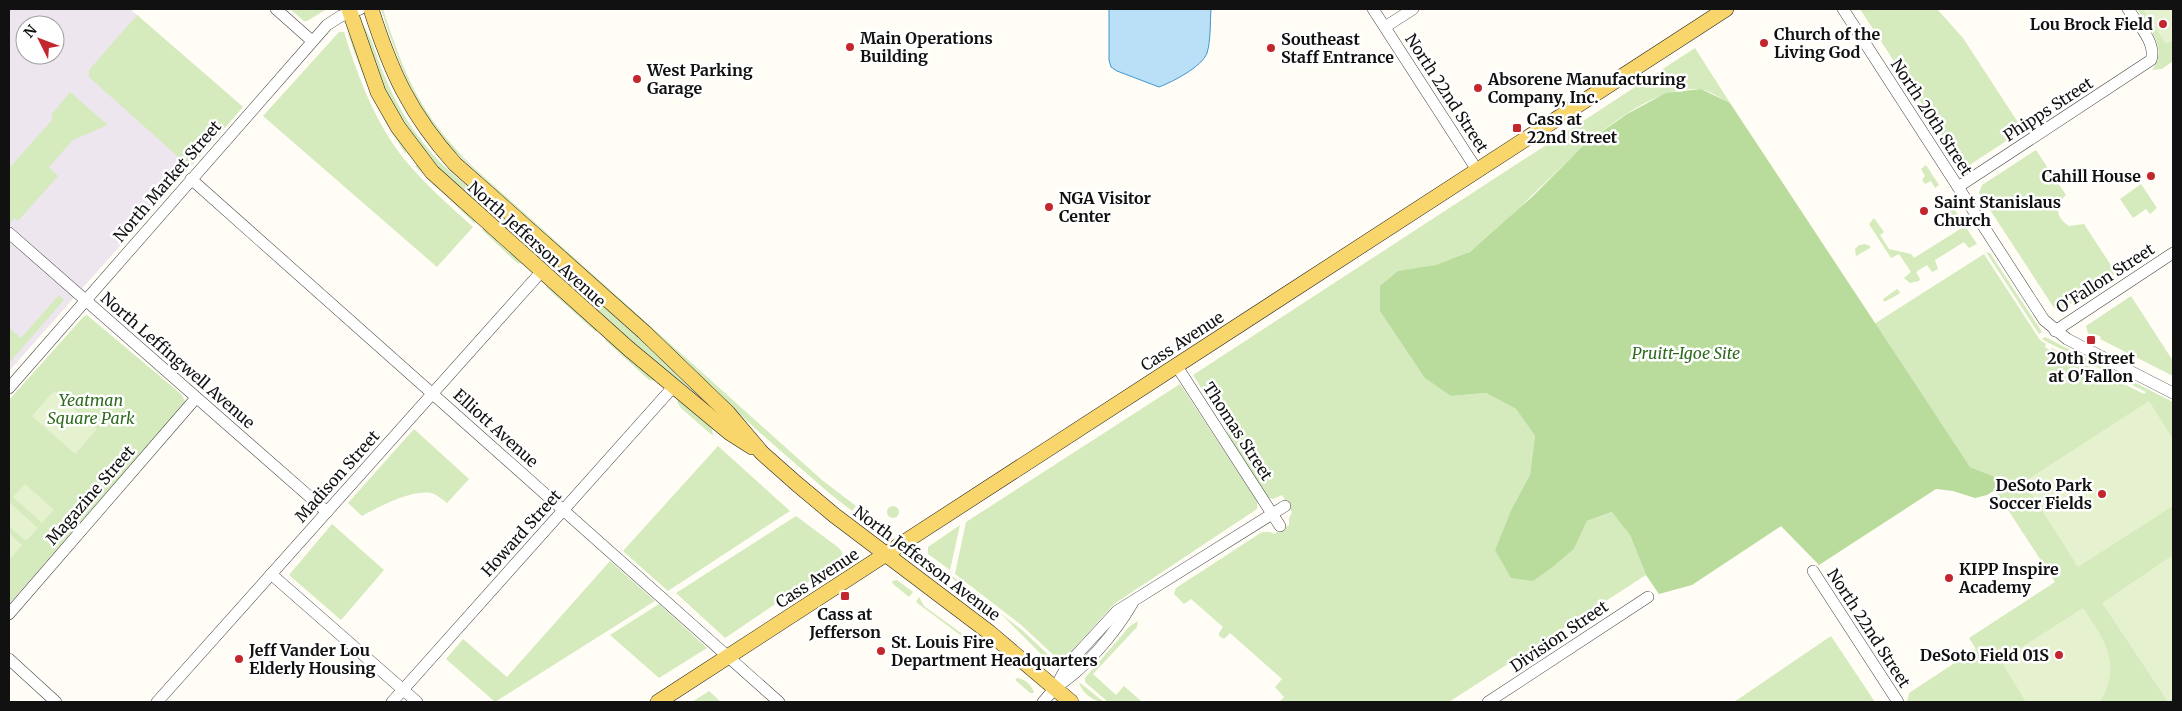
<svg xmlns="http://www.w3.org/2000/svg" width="2182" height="711" font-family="Merriweather,serif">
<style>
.industrial{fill:#eee6ef;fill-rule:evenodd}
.green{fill:#d5ebbd}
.forest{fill:#b9dc9c}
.pitch{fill:#e6f2cf}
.water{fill:#b9e0f7;stroke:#3f96cf}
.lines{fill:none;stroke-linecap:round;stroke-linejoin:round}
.minor-casing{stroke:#444;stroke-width:12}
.major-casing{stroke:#222;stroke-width:16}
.minor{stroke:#fff;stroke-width:11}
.major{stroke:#f9d66b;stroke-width:15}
.poi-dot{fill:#c4262e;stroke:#fff;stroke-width:2}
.labels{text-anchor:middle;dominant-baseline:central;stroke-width:5;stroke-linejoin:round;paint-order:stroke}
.poi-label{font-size:16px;font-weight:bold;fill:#111;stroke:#fff;text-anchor:start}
.street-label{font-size:16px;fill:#111;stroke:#fff}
.park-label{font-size:16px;font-style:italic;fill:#2f6b1f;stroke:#fff}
</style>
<rect width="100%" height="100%" fill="#fffdf5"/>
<path class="industrial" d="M 9,9 L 130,9 L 243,107 L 9,371 ZM 25,25 L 55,25 L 55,55 L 25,55 Z"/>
<g class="green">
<path d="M 290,9 L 327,9 L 307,21 L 304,21 Z"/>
<path d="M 381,9 L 383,9 C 405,77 420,114 472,166 L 822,480 L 856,506 L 852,511 L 829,493 L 759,432 L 454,151 C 413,103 400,68 381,9 Z"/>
<path d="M 1860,9 L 1937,9 L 1963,38 L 2023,130 L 1968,166 L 1961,164 Z"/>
<path d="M 2137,9 L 2173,9 L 2173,61 L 2162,69 L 2152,70 C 2169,49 2149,28 2137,9 Z"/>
<path d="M 137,15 L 243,107 L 192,165 L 185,163 L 89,77 L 89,70 Z"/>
<path d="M 363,25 C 374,41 377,60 385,77 C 396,104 411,129 430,151 C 454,180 483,195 510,220 C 583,284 656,348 723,419 L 689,388 L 667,372 L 450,181 L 414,140 L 387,95 L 361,26 Z"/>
<path d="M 347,31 L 406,150 L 406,154 C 377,113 363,78 347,31 Z"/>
<path d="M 339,32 L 344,32 C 359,80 377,128 410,166 C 429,188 451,207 473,227 L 437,267 L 263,116 Z"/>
<path d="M 1695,48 L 1730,103 C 1721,99 1708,89 1699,89 C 1619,86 1532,206 1471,251 C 1452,265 1421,268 1398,271 L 1451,396 L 1486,393 L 1516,409 L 1535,436 L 1530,475 L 1511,510 L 1495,550 L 1533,580 L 1554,566 L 1574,549 L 1587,521 L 1613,512 L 1630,535 L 1646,575 L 1449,702 L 1279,702 L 1284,697 L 1275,687 L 1282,679 L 1230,633 L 1224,639 L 1219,636 L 1219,633 L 1223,627 L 1191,599 L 1184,604 L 1174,594 L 1176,588 L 1262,532 L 1270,532 L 1274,534 L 1289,525 L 1289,518 L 1292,512 L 1282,495 L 1273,499 L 1267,497 L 1233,445 L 1224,424 L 1193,375 Z"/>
<path d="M 70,92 L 108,125 L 73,140 L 49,167 L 58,176 L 18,221 L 14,218 L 10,223 L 9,168 L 52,120 L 52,114 Z"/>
<path d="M 2036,150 L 2066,195 C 2054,206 2056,218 2069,226 L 2084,224 L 2116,273 L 2061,310 L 2054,308 L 1979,193 L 1982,185 Z"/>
<path d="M 417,165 L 475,219 L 475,224 L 415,166 Z"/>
<path d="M 1926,165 L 1939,185 L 1935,188 L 1931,181 L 1925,184 L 1922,180 L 1925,176 L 1921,169 Z"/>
<path d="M 2141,184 L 2157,208 L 2150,214 L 2146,209 L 2133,218 L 2120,199 Z"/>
<path d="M 1952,206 L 1963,222 L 1957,226 L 1949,208 Z"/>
<path d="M 1874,218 L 1884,232 L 1880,235 L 1889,249 L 1911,254 L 1914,258 L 1965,226 L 1977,244 L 1969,248 L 1964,242 L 1935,260 L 1938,269 L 1932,272 L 1927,265 L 1916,272 L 1920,279 L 1919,281 L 1910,283 L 1904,278 L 1911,272 L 1899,254 L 1891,258 L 1869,224 Z"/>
<path d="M 484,228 L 525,264 L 517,263 L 482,230 Z"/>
<path d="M 1865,244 L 1870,246 L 1870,248 L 1856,256 L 1855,249 L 1859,245 Z"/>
<path d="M 1986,252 L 1990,253 L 2042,332 L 2039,334 Z"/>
<path d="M 1984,254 L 2040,340 L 2046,344 L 2045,347 L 2050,350 L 2052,348 L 2144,394 L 2146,392 L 2047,342 L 2042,339 L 2045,337 L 2173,402 L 2173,702 L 1907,702 L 1909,693 L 1976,649 L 1969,638 L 2055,582 L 1995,490 L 2008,482 L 1970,467 L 1874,324 Z"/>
<path d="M 547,286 L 596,328 L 596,332 L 546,287 Z"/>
<path d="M 1897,289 L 1900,292 L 1899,294 L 1884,302 L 1883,299 Z"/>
<path d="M 59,295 L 64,300 L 9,363 L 9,328 L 21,338 Z"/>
<path d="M 2131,296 L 2173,361 L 2173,376 L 2100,339 L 2101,337 L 2095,334 L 2093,336 L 2088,333 L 2086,326 Z"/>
<path d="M 87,315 L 181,394 L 185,401 L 184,405 L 9,604 L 9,400 L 84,316 Z"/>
<path d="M 608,339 L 656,381 L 649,380 L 605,340 Z"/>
<path d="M 1180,384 L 1257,501 L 1257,509 L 1114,604 L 1066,657 L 1060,661 L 1020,624 L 955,574 L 966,522 Z"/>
<path d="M 679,400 L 712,427 L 713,436 L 681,408 L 677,402 Z"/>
<path d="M 414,429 L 469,479 L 447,503 C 443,500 438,496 434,494 C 416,487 378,507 362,516 L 348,503 Z"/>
<path d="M 718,446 L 790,511 L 668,591 L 623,551 Z"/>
<circle cx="893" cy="512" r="6"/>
<path d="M 863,511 L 880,523 L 881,528 L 876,528 L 859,516 Z"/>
<path d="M 796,516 L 839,548 L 842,552 L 841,560 L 725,638 L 676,593 Z"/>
<path d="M 332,524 L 384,570 L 341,620 L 289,575 Z"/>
<path d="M 960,525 L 950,570 L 928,554 L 928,547 Z"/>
<path d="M 610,561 L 655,601 L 495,702 L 446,659 L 463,639 L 507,677 Z"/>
<path d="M 934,562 L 1022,630 L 1056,662 L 1046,659 L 1003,616 L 933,564 Z"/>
<path d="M 897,580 L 913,592 L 909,597 L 893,584 L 892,581 Z"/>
<path d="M 919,597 L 924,606 L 972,641 L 971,643 L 916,602 Z"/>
<path d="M 659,604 L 707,648 L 659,678 L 610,635 Z"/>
<path d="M 1138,621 L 1137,627 L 1093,674 L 1116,695 L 1124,686 L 1142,702 L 1108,702 L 1085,682 L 1085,678 L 1130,626 Z"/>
<path d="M 1831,636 L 1875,702 L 1734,702 Z"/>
<path d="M 1017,678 C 1025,679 1032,685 1034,693 L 1030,693 L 1015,680 Z"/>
<path d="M 1079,682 L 1104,702 C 1093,702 1081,692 1079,682 Z"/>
<path d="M 709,691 L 721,702 L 692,702 Z"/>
</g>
<path class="forest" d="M 1701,89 L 1730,103 L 1970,467 L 2008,482 L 1987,495 L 1975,498 L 1953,491 L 1936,489 L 1819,565 L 1781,526 L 1692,585 L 1659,594 L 1646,575 L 1630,535 L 1612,512 L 1587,521 L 1574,549 L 1554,566 L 1533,581 L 1511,578 L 1495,550 L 1511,510 L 1530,475 L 1535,436 L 1516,409 L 1486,393 L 1451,396 L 1425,378 L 1380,311 L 1380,286 L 1398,271 L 1436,265 L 1470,252 L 1532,197 L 1586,143 L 1627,114 L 1666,93 Z"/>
<g class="pitch">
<path d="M 2143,9 L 2173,9 L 2173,40 L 2166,44 Z"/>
<path d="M 54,391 L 97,429 L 75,454 L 32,416 Z"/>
<path d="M 2149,401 L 2173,439 L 2173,506 L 2078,567 L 2024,482 Z"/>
<path d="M 25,484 L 54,510 L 42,523 L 13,497 Z"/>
<path d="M 9,502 L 38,528 L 26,541 L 9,526 Z"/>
<path d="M 9,533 L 22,545 L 11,558 L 9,557 Z"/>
<path d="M 2173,555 L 2173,698 L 2168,702 L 2102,603 Z"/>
<path d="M 2083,608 C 2105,640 2122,665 2100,702 L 2026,702 L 2004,666 L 2006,657 Z"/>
</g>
<path class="water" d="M 1109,9 L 1211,9 C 1210,22 1211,40 1207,53 C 1202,67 1172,82 1159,87 L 1117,71 L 1111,67 L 1109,60 Z"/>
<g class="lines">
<g class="minor-casing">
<g id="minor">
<path d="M 276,9 L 312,41"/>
<path d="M 1373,9 L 1477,170"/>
<path d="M 1843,9 L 2044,320 L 2067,339 L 2173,393"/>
<path d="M 1385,27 L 1413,9"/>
<path d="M 191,179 L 779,702"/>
<path d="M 1958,187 L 2151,60 C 2157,43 2137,23 2128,9"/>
<path d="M 9,233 L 327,512"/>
<path d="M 2055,331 L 2173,253"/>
<path d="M 1176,365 L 1280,526"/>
<path d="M 9,388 L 327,25 L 341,16 L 360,9"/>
<path d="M 1813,571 L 1898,702"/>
<path d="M 271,574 L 417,702"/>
<path d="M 9,614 L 196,398"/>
<path d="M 9,659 L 56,702"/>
<path d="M 1056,687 C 1085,669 1115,633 1132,604"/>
<path d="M 157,702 L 542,271"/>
<path d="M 392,702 L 674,386"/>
<path d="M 1043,702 L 1055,688 L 1068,664 L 1117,611 L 1285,506"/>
<path d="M 1488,702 L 1648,597"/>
</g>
</g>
<g class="major-casing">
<g id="major">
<path d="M 349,9 L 378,92 L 398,127 L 432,172 L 629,349 L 730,433 L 752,447"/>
<path d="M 371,9 C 391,72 410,114 455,164 L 644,332 L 728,413 L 762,453 L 797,484 L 834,515 L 990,633 L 1071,702"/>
<path d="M 658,702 L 1726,9"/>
</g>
</g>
<use href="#minor" class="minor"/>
<use href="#major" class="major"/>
</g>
<g class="poi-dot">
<circle cx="2163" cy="24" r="5"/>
<circle cx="1764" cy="43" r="5"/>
<circle cx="850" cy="47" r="5"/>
<circle cx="1271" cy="48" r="5"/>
<circle cx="637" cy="79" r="5"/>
<circle cx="1478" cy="88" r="5"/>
<rect x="1512" y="123" width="10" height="10" rx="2.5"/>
<circle cx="2151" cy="176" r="5"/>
<circle cx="1049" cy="207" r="5"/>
<circle cx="1924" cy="211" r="5"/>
<rect x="2086" y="335" width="10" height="10" rx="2.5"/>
<circle cx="2102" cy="494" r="5"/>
<circle cx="1949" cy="578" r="5"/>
<rect x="840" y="591" width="10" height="10" rx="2.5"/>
<circle cx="881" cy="651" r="5"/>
<circle cx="2059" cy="655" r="5"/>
<circle cx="239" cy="659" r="5"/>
</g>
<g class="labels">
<g class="poi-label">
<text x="2153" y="24" text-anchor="end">Lou Brock Field</text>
<text x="1774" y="34">Church of the<tspan x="1774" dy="18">Living God</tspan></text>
<text x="860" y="38">Main Operations<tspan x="860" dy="18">Building</tspan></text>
<text x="1281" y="39">Southeast<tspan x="1281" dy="18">Staff Entrance</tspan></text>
<text x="647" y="70">West Parking<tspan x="647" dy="18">Garage</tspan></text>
<text x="1488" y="79">Absorene Manufacturing<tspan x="1488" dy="18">Company, Inc.</tspan></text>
<text x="1527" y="119">Cass at<tspan x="1527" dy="18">22nd Street</tspan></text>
<text x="2141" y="176" text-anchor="end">Cahill House</text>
<text x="1059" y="198">NGA Visitor<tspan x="1059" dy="18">Center</tspan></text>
<text x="1934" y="202">Saint Stanislaus<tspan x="1934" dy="18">Church</tspan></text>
<text x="2091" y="358" text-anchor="middle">20th Street<tspan x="2091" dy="18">at O'Fallon</tspan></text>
<text x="2092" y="485" text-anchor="end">DeSoto Park<tspan x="2092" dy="18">Soccer Fields</tspan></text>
<text x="1959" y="569">KIPP Inspire<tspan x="1959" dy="18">Academy</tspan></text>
<text x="845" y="614" text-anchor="middle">Cass at<tspan x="845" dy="18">Jefferson</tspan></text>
<text x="891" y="642">St. Louis Fire<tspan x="891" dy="18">Department Headquarters</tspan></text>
<text x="249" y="650">Jeff Vander Lou<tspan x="249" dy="18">Elderly Housing</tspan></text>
<text x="2049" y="655" text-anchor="end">DeSoto Field 01S</text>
</g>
<g class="street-label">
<text transform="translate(1447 93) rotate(57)">North 22nd Street</text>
<text transform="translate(2048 109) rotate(-33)">Phipps Street</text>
<text transform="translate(1932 117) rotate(57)">North 20th Street</text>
<text transform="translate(167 181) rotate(-49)">North Market Street</text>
<text transform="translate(537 244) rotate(42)">North Jefferson Avenue</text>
<text transform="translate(2105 278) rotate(-33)">O'Fallon Street</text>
<text transform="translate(1182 341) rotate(-33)">Cass Avenue</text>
<text transform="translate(178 360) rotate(41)">North Leffingwell Avenue</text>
<text transform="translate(496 428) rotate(42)">Elliott Avenue</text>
<text transform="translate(1238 431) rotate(57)">Thomas Street</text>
<text transform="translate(337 476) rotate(-48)">Madison Street</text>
<text transform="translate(90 495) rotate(-49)">Magazine Street</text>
<text transform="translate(521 533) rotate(-48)">Howard Street</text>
<text transform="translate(927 563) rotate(37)">North Jefferson Avenue</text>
<text transform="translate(817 578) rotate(-33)">Cass Avenue</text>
<text transform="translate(1869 628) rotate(57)">North 22nd Street</text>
<text transform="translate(1559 636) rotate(-34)">Division Street</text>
</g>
<g class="park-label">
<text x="1686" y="353">Pruitt-Igoe Site</text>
<text x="91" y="400">Yeatman<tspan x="91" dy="18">Square Park</tspan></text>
</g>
</g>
<rect width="2182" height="711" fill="none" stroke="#111111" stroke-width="20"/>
<g transform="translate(40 40) rotate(312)"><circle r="24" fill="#ffffff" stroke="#a0a0a0"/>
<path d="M0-4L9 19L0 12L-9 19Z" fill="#c4262e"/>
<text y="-8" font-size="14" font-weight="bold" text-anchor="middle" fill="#111111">N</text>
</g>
</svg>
